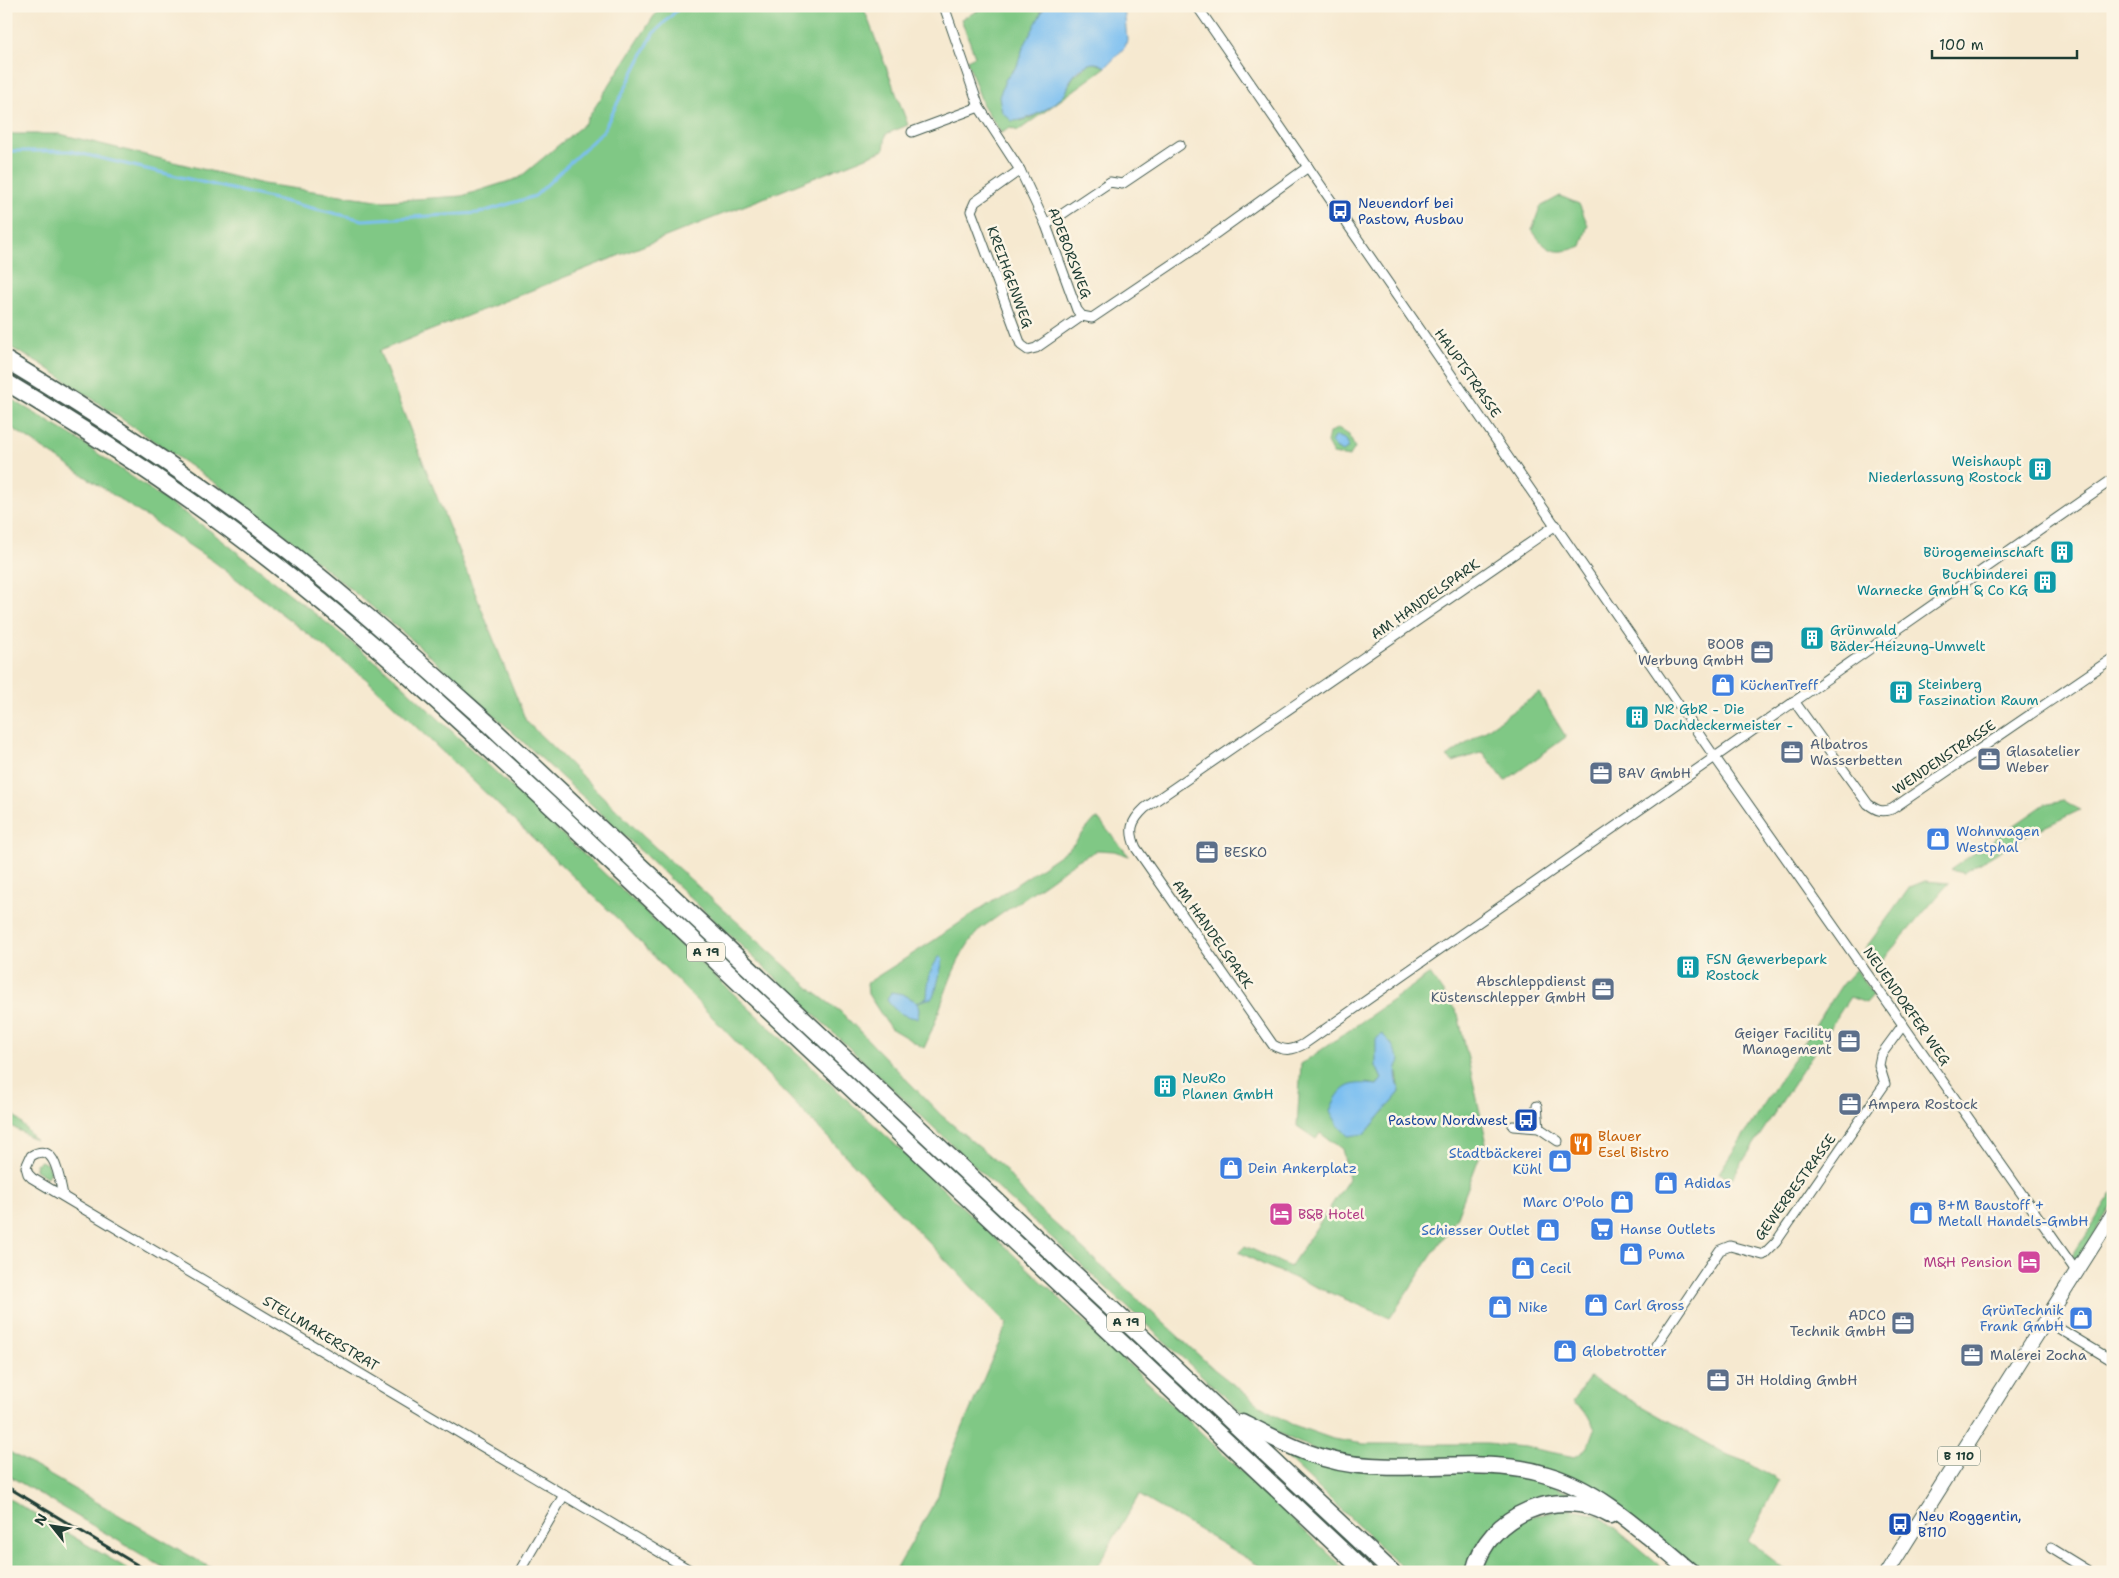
<svg xmlns="http://www.w3.org/2000/svg" width="2119" height="1578" font-family="'Shantell Sans',sans-serif">
<style>
.green{fill:#80c885;stroke:#50825c;fill-rule:evenodd}
.water{fill:#7bbff1;stroke:#4d7e92}
.lines{fill:none;stroke-linecap:round;stroke-linejoin:round}
.stream{stroke:#7bbff1;stroke-width:3}
.street-casing{stroke:#3f574b;stroke-width:11}
.primary-casing{stroke:#3f574b;stroke-width:16}
.highway-casing{stroke:#3f574b;stroke-width:19}
.street{stroke:#fff;stroke-width:9}
.primary{stroke:#fff;stroke-width:14}
.highway{stroke:#fff;stroke-width:16}
.rail{stroke:#1f3d34;stroke-width:3}
.labels{text-anchor:middle;dominant-baseline:central;stroke-width:5;stroke-linejoin:round;paint-order:stroke}
.shield{fill:#fcf5e5;stroke:#617469;stroke-width:1}
.shield-label{font-size:12px;font-weight:bold;fill:#1f3d34}
.transit-label{font-size:14px;fill:#164399;stroke:#fcf5e5;text-anchor:start}
.street-label{font-size:14px;fill:#1f3d34;stroke:#fcf5e5}
.culture-label{font-size:14px;fill:#0d838f;stroke:#fcf5e5;text-anchor:start}
.service-label{font-size:14px;fill:#4e5e75;stroke:#fcf5e5;text-anchor:start}
.shop-label{font-size:14px;fill:#366cbe;stroke:#fcf5e5;text-anchor:start}
.food-label{font-size:14px;fill:#c56008;stroke:#fcf5e5;text-anchor:start}
.hotel-label{font-size:14px;fill:#b23c85;stroke:#fcf5e5;text-anchor:start}
</style>
<rect width="100%" height="100%" fill="#fcf5e5"/>
<filter id="ink" filterUnits="userSpaceOnUse"><feTurbulence type="fractalNoise" baseFrequency=".02" numOctaves="2"/><feDisplacementMap in="SourceGraphic" scale="10" xChannelSelector="R" yChannelSelector="G"/><feConvolveMatrix kernelMatrix="1 2 1 2 8 2 1 2 1" color-interpolation-filters="sRGB"/></filter>
<filter id="wash" filterUnits="userSpaceOnUse"><feTurbulence type="fractalNoise" baseFrequency=".0096" numOctaves="4" result="noise"/><feDisplacementMap in="SourceGraphic" scale="20" xChannelSelector="R" yChannelSelector="G"/><feGaussianBlur stdDeviation="1.12" result="paint"/><feColorMatrix in="noise" values="0 0 0 0 0 0 0 0 0 0 0 0 0 0 0 0 0 1.4 0 .05"/><feComposite in="paint" operator="in"/></filter>
<g filter="url(#wash)">
<rect width="100%" height="100%" fill="#f6e9d0"/>
<g class="green">
<path d="M 663,6 L 863,6 L 908,125 L 886,134 L 884,150 L 379,351 L 526,721 L 644,837 L 814,992 L 841,1012 L 941,1115 L 1003,1167 L 1030,1201 L 1215,1370 L 1262,1407 L 1291,1424 L 1333,1439 L 1364,1444 L 1486,1444 L 1525,1447 L 1575,1457 L 1588,1448 L 1595,1429 L 1587,1414 L 1572,1402 L 1590,1377 L 1728,1455 L 1749,1463 L 1779,1481 L 1748,1541 L 1789,1572 L 1696,1572 L 1568,1478 L 1331,1457 L 1260,1425 L 1237,1408 L 1199,1373 L 1003,1193 L 592,805 L 411,639 L 276,528 L 218,485 L 40,363 L 6,345 L 6,134 L 60,134 L 263,184 L 384,201 L 462,196 L 519,178 L 584,124 L 654,16 Z"/>
<path d="M 988,6 L 1045,6 L 1041,10 L 1041,17 L 1023,48 L 1017,66 L 1005,80 L 1021,121 L 1033,117 L 1064,95 L 1073,77 L 1089,64 L 1095,63 L 1106,67 L 1018,131 L 1010,128 L 1001,133 L 983,105 L 967,60 L 975,56 L 961,19 Z"/>
<path d="M 1560,196 L 1579,204 L 1588,225 L 1581,246 C 1556,256 1547,252 1532,230 L 1540,207 Z"/>
<path d="M 6,396 L 71,435 L 209,530 L 385,669 L 1017,1258 L 1348,1572 L 1270,1572 L 1139,1495 L 1094,1572 L 895,1572 L 938,1496 L 944,1471 L 1007,1324 L 620,921 L 365,678 L 213,561 L 6,424 Z"/>
<path d="M 1338,428 L 1349,435 L 1355,448 L 1349,457 L 1333,454 L 1327,443 L 1329,433 Z"/>
<path d="M 1539,693 L 1566,737 L 1505,781 L 1483,752 L 1453,762 L 1447,757 Z"/>
<path d="M 2063,800 L 2080,810 L 2023,837 L 1964,873 L 1950,870 L 2045,804 Z"/>
<path d="M 1095,819 L 1098,819 L 1129,856 L 1114,851 L 1098,850 L 1078,860 L 980,929 C 948,965 944,1007 924,1048 L 890,1028 L 868,994 L 867,983 L 933,941 L 1070,848 Z"/>
<path d="M 1925,881 L 1949,883 L 1879,964 L 1865,949 L 1910,887 Z"/>
<path d="M 1856,969 L 1873,995 L 1866,1003 L 1850,997 L 1732,1178 L 1719,1173 L 1843,983 Z"/>
<path d="M 1430,974 L 1458,1014 L 1486,1139 L 1456,1219 L 1390,1318 L 1264,1265 L 1239,1252 L 1245,1246 L 1290,1267 L 1349,1179 L 1342,1149 L 1320,1133 L 1316,1139 L 1297,1126 L 1301,1064 ZM 1400,1060 L 1396,1067 L 1400,1092 L 1365,1134 L 1366,1083 L 1377,1085 L 1382,1079 L 1376,1066 Z"/>
<path d="M 6,1105 L 35,1140 L 6,1123 Z"/>
<path d="M 41,1161 L 47,1164 L 50,1172 L 47,1177 L 35,1170 L 36,1164 Z"/>
<path d="M 2113,1192 L 2113,1204 L 2078,1258 L 2071,1258 Z"/>
<path d="M 1268,1440 L 1295,1454 L 1515,1472 L 1596,1501 L 1532,1503 L 1469,1572 L 1407,1572 Z"/>
<path d="M 6,1450 L 218,1572 L 171,1572 L 6,1474 Z"/>
<path d="M 6,1497 L 133,1572 L 6,1572 Z"/>
<path d="M 1561,1508 L 1599,1515 L 1667,1572 L 1479,1572 L 1482,1560 L 1516,1521 Z"/>
</g>
<g class="water">
<path d="M 1045,6 L 1124,6 L 1127,40 L 1125,47 L 1106,67 C 1103,66 1099,63 1095,63 C 1086,62 1074,74 1070,81 C 1068,85 1068,91 1064,95 C 1053,107 1028,121 1012,121 L 1002,112 L 999,97 L 1005,80 L 1017,66 L 1023,48 Z"/>
<path d="M 1335,436 L 1345,439 L 1348,443 L 1347,449 L 1343,452 L 1337,449 L 1331,442 Z"/>
<path d="M 940,956 L 943,960 L 936,990 L 932,998 L 917,1002 L 919,1010 L 918,1018 C 904,1017 895,1012 887,1000 L 891,992 L 903,994 L 917,1002 L 927,998 C 928,981 929,969 940,956 Z"/>
<path d="M 1382,1034 L 1391,1043 L 1400,1061 C 1393,1071 1397,1081 1400,1092 L 1365,1134 L 1348,1136 L 1338,1125 L 1330,1111 C 1340,1085 1350,1081 1377,1085 L 1382,1079 L 1376,1066 L 1376,1039 Z"/>
</g>
<g class="lines">
<path class="stream" d="M 6,151 L 70,151 L 363,220 L 479,213 L 535,196 L 603,131 L 653,34 L 681,6"/>
</g>
</g>
<g filter="url(#ink)">
<g class="lines">
<g class="street-casing">
<g id="street">
<path d="M 944,6 L 979,107 L 1020,170 L 1046,225 L 1077,310 L 1082,316 L 1092,318 L 1190,252 L 1308,167"/>
<path d="M 1197,6 L 1714,756 L 2076,1271"/>
<path d="M 912,132 L 979,107"/>
<path d="M 1020,170 L 975,202 L 971,211 L 1021,345 L 1028,350 L 1036,348 L 1082,316"/>
<path d="M 1046,225 L 1110,182 L 1122,184 L 1180,145"/>
<path d="M 1556,525 L 1145,808 C 1131,821 1128,830 1136,848 L 1273,1045 C 1285,1052 1293,1050 1304,1044 L 2113,479"/>
<path d="M 1794,701 L 1868,804 C 1876,810 1882,813 1892,809 L 2113,658"/>
<path d="M 1537,1106 L 1539,1128 L 1558,1141"/>
<path d="M 1513,1126 L 1539,1128"/>
<path d="M 63,1195 C 59,1179 56,1140 31,1156 L 26,1167 L 28,1174 L 32,1178 L 693,1572"/>
<path d="M 2045,1320 L 2113,1361"/>
<path d="M 1656,1345 L 1720,1250 L 1730,1246 L 1763,1255 L 1776,1242 L 1885,1084 L 1879,1065 L 1881,1055 L 1903,1025"/>
<path d="M 2051,1548 L 2090,1572"/>
<path d="M 519,1572 L 564,1495"/>
</g>
</g>
<g class="primary-casing">
<path id="primary" d="M 1887,1572 L 2113,1214"/>
</g>
<g class="highway-casing">
<g id="highway">
<path d="M 6,360 C 93,412 178,467 258,528 C 339,589 414,657 489,724 L 1392,1572"/>
<path d="M 6,382 C 71,421 135,461 196,505 C 334,603 458,719 581,834 L 1365,1572"/>
<path d="M 1242,1422 C 1285,1444 1320,1463 1370,1466 C 1429,1470 1489,1457 1547,1475 C 1602,1491 1647,1536 1691,1572"/>
<path d="M 1474,1572 C 1487,1514 1560,1485 1610,1515"/>
</g>
</g>
<use href="#street" class="street"/>
<use href="#primary" class="primary"/>
<use href="#highway" class="highway"/>
<path class="rail" d="M 6,1486 L 149,1572"/>
</g>
</g>
<defs>
<g id="bus-square" transform="scale(1.25)"><rect x="-9" y="-9" width="18" height="18" rx="4" fill="#1a4fb4" stroke="#fcf5e5"/><path d="M-5-6H5V4H4V6H2V4H-2V6H-4V4H-5ZM-3.5-4V0h7V-4ZM-3.5 1.2v1.5H-2V1.2ZM2 1.2v1.5H3.5V1.2Z" fill="#fff"/></g>
<g id="building-square" transform="scale(1.25)"><rect x="-9" y="-9" width="18" height="18" rx="4" fill="#0f9aa8" stroke="#fcf5e5"/><path d="M-4-6H4V6H1V3H-1V6H-4ZM-2.5-4.3h1.7v1.8h-1.7ZM.8-4.3h1.7v1.8H.8ZM-2.5-1h1.7V.8h-1.7ZM.8-1h1.7V.8H.8Z" fill="#fff"/></g>
<g id="office-square" transform="scale(1.25)"><rect x="-9" y="-9" width="18" height="18" rx="4" fill="#5c6f8a" stroke="#fcf5e5"/><path d="M-6-3h4V-5.5h4V-3h4V5H-6ZM-1-4.5V-3h2v-1.5ZM-6 0V1H6V0Z" fill="#fff"/></g>
<g id="shop-square" transform="scale(1.25)"><rect x="-9" y="-9" width="18" height="18" rx="4" fill="#3f7fe0" stroke="#fcf5e5"/><path d="M-5-2.5h2.3a2.7 3.5 0 0 1 5.4 0H5L5.5 6h-11ZM-1.5-2.5h3a1.5 2.3 0 0 0-3 0Z" fill="#fff"/></g>
<g id="restaurant-square" transform="scale(1.25)"><rect x="-9" y="-9" width="18" height="18" rx="4" fill="#e8710a" stroke="#fcf5e5"/><path d="M-5-6h1v4h1v-4h1v4h1v-4h1v5L-1.5 .5V6h-2V.5L-5-1ZM5-6V6H3V1.5H1.5Q1.5-4 5-6Z" fill="#fff"/></g>
<g id="hotel-square" transform="scale(1.25)"><rect x="-9" y="-9" width="18" height="18" rx="4" fill="#d1479c" stroke="#fcf5e5"/><path d="M-6-4.5h1.5V1H6V5H4.5V3h-9V5H-6ZM-4 0a1.8 1.8 0 1 1 3.6 0ZM.5 0V-2.5h3Q6-2.5 6 0Z" fill="#fff"/></g>
<g id="supermarket-square" transform="scale(1.25)"><rect x="-9" y="-9" width="18" height="18" rx="4" fill="#3f7fe0" stroke="#fcf5e5"/><path d="M-6-5.5h2.5l.6 2H6L4.5 2H-2.5L-4.4-4H-6ZM-1.5 3.2a1.3 1.3 0 1 0 .1 0ZM3 3.2a1.3 1.3 0 1 0 .1 0Z" fill="#fff"/></g>
</defs>
<g fill-rule="evenodd">
<use href="#bus-square" x="1340" y="211"/>
<use href="#building-square" x="2040" y="469"/>
<use href="#building-square" x="2062" y="552"/>
<use href="#building-square" x="2045" y="582"/>
<use href="#building-square" x="1812" y="638"/>
<use href="#office-square" x="1762" y="652"/>
<use href="#shop-square" x="1723" y="685"/>
<use href="#building-square" x="1901" y="692"/>
<use href="#building-square" x="1637" y="717"/>
<use href="#office-square" x="1792" y="752"/>
<use href="#office-square" x="1989" y="759"/>
<use href="#office-square" x="1601" y="773"/>
<use href="#shop-square" x="1938" y="839"/>
<use href="#office-square" x="1207" y="852"/>
<use href="#building-square" x="1688" y="967"/>
<use href="#office-square" x="1603" y="989"/>
<use href="#office-square" x="1849" y="1041"/>
<use href="#building-square" x="1165" y="1086"/>
<use href="#office-square" x="1850" y="1104"/>
<use href="#bus-square" x="1526" y="1120"/>
<use href="#restaurant-square" x="1581" y="1144"/>
<use href="#shop-square" x="1560" y="1161"/>
<use href="#shop-square" x="1231" y="1168"/>
<use href="#shop-square" x="1666" y="1183"/>
<use href="#shop-square" x="1622" y="1202"/>
<use href="#shop-square" x="1921" y="1213"/>
<use href="#hotel-square" x="1281" y="1214"/>
<use href="#supermarket-square" x="1602" y="1229"/>
<use href="#shop-square" x="1548" y="1230"/>
<use href="#shop-square" x="1631" y="1254"/>
<use href="#hotel-square" x="2029" y="1262"/>
<use href="#shop-square" x="1523" y="1268"/>
<use href="#shop-square" x="1596" y="1305"/>
<use href="#shop-square" x="1500" y="1307"/>
<use href="#shop-square" x="2081" y="1318"/>
<use href="#office-square" x="1903" y="1323"/>
<use href="#shop-square" x="1565" y="1351"/>
<use href="#office-square" x="1972" y="1355"/>
<use href="#office-square" x="1718" y="1380"/>
<use href="#bus-square" x="1900" y="1524"/>
</g>
<g class="labels">
<g class="shield">
<rect x="687" y="942.5" width="38" height="19" rx="4"/>
<rect x="1107" y="1312.5" width="38" height="19" rx="4"/>
<rect x="1938" y="1446.5" width="42" height="19" rx="4"/>
</g>
<g class="shield-label">
<text x="706" y="952">A 19</text>
<text x="1126" y="1322">A 19</text>
<text x="1959" y="1456">B 110</text>
</g>
<g class="transit-label">
<text x="1358" y="203">Neuendorf bei<tspan x="1358" dy="16">Pastow, Ausbau</tspan></text>
<text x="1508" y="1120" text-anchor="end">Pastow Nordwest</text>
<text x="1918" y="1516">Neu Roggentin,<tspan x="1918" dy="16">B110</tspan></text>
</g>
<g class="street-label">
<text transform="translate(1070 253) rotate(69)">ADEBORSWEG</text>
<text transform="translate(1010 277) rotate(70)">KREIHGENWEG</text>
<text transform="translate(1468 373) rotate(55)">HAUPTSTRASSE</text>
<text transform="translate(1425 599) rotate(-35)">AM HANDELSPARK</text>
<text transform="translate(1944 757) rotate(-34)">WENDENSTRASSE</text>
<text transform="translate(1213 934) rotate(55)">AM HANDELSPARK</text>
<text transform="translate(1907 1006) rotate(55)">NEUENDORFER WEG</text>
<text transform="translate(1795 1187) rotate(-54)">GEWERBESTRASSE</text>
<text transform="translate(321 1333) rotate(31)">STELLMAKERSTRAT</text>
</g>
<g class="culture-label">
<text x="2022" y="461" text-anchor="end">Weishaupt<tspan x="2022" dy="16">Niederlassung Rostock</tspan></text>
<text x="2044" y="552" text-anchor="end">Bürogemeinschaft</text>
<text x="2028" y="574" text-anchor="end">Buchbinderei<tspan x="2028" dy="16">Warnecke GmbH &amp; Co KG</tspan></text>
<text x="1830" y="630">Grünwald<tspan x="1830" dy="16">Bäder-Heizung-Umwelt</tspan></text>
<text x="1918" y="684">Steinberg<tspan x="1918" dy="16">Faszination Raum</tspan></text>
<text x="1654" y="709">NR GbR - Die<tspan x="1654" dy="16">Dachdeckermeister -</tspan></text>
<text x="1706" y="959">FSN Gewerbepark<tspan x="1706" dy="16">Rostock</tspan></text>
<text x="1182" y="1078">NeuRo<tspan x="1182" dy="16">Planen GmbH</tspan></text>
</g>
<g class="service-label">
<text x="1744" y="644" text-anchor="end">BOOB<tspan x="1744" dy="16">Werbung GmbH</tspan></text>
<text x="1810" y="744">Albatros<tspan x="1810" dy="16">Wasserbetten</tspan></text>
<text x="2006" y="751">Glasatelier<tspan x="2006" dy="16">Weber</tspan></text>
<text x="1618" y="773">BAV GmbH</text>
<text x="1224" y="852">BESKO</text>
<text x="1586" y="981" text-anchor="end">Abschleppdienst<tspan x="1586" dy="16">Küstenschlepper GmbH</tspan></text>
<text x="1832" y="1033" text-anchor="end">Geiger Facility<tspan x="1832" dy="16">Management</tspan></text>
<text x="1868" y="1104">Ampera Rostock</text>
<text x="1886" y="1315" text-anchor="end">ADCO<tspan x="1886" dy="16">Technik GmbH</tspan></text>
<text x="1990" y="1355">Malerei Zocha</text>
<text x="1736" y="1380">JH Holding GmbH</text>
</g>
<g class="shop-label">
<text x="1740" y="685">KüchenTreff</text>
<text x="1956" y="831">Wohnwagen<tspan x="1956" dy="16">Westphal</tspan></text>
<text x="1542" y="1153" text-anchor="end">Stadtbäckerei<tspan x="1542" dy="16">Kühl</tspan></text>
<text x="1248" y="1168">Dein Ankerplatz</text>
<text x="1684" y="1183">Adidas</text>
<text x="1604" y="1202" text-anchor="end">Marc O'Polo</text>
<text x="1938" y="1205">B+M Baustoff +<tspan x="1938" dy="16">Metall Handels-GmbH</tspan></text>
<text x="1620" y="1229">Hanse Outlets</text>
<text x="1530" y="1230" text-anchor="end">Schiesser Outlet</text>
<text x="1648" y="1254">Puma</text>
<text x="1540" y="1268">Cecil</text>
<text x="1614" y="1305">Carl Gross</text>
<text x="1518" y="1307">Nike</text>
<text x="2064" y="1310" text-anchor="end">GrünTechnik<tspan x="2064" dy="16">Frank GmbH</tspan></text>
<text x="1582" y="1351">Globetrotter</text>
</g>
<g class="food-label">
<text x="1598" y="1136">Blauer<tspan x="1598" dy="16">Esel Bistro</tspan></text>
</g>
<g class="hotel-label">
<text x="1298" y="1214">B&amp;B Hotel</text>
<text x="2012" y="1262" text-anchor="end">M&amp;H Pension</text>
</g>
</g>
<rect width="2119" height="1578" fill="none" stroke="#fcf5e5" stroke-width="25"/>
<g transform="translate(52 1526) rotate(300)" stroke="#fcf5e5" stroke-width="4" paint-order="stroke">
<path d="M0-4L9 19L0 12L-9 19Z" fill="#1f3d34"/>
<text y="-8" font-size="14" font-weight="bold" text-anchor="middle" fill="#1f3d34">N</text>
</g>
<path d="M1932 50v8h145v-8" fill="none" stroke="#1f3d34" stroke-width="2.5"/>
<text x="1939" y="50" font-size="15" fill="#1f3d34" stroke="#fcf5e5" stroke-width="4" paint-order="stroke">100 m</text>
</svg>
